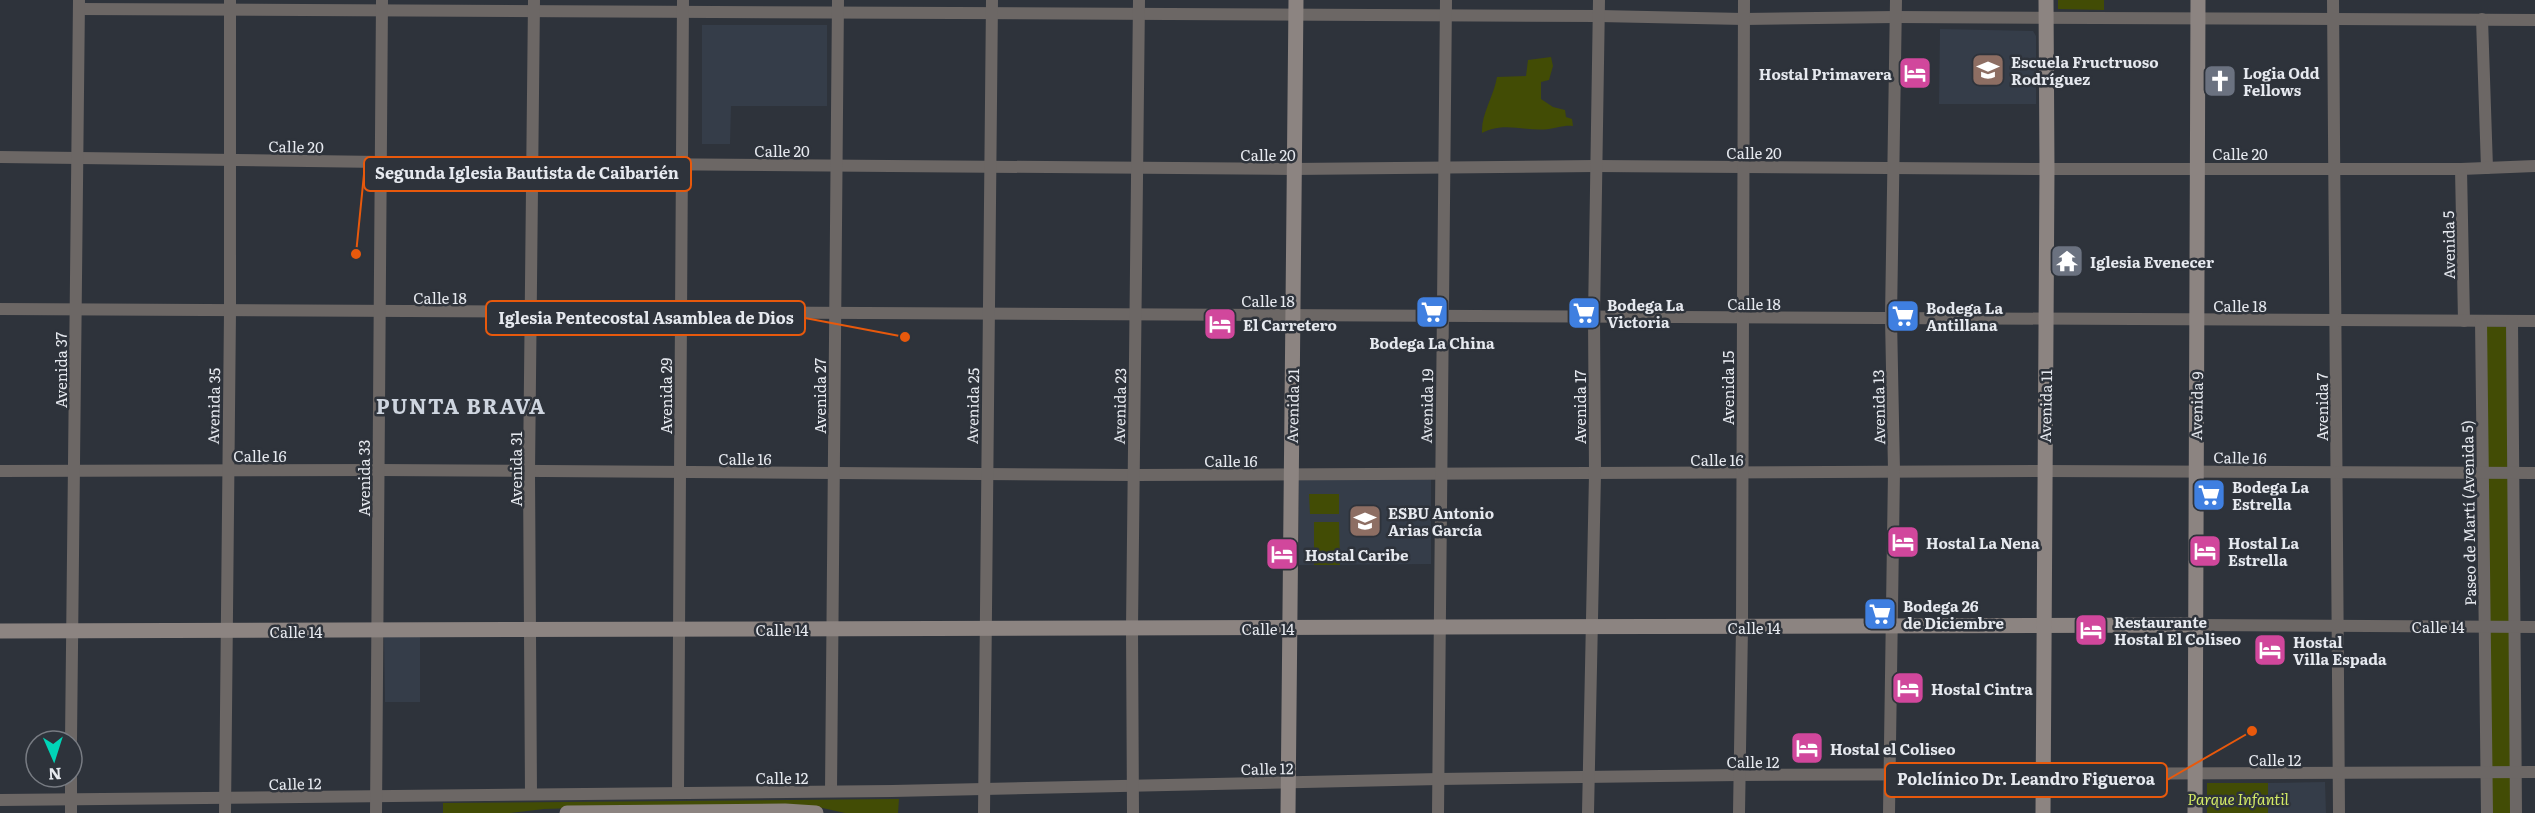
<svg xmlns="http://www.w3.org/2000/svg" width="2535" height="813" font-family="Literata,serif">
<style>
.built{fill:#353d49}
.green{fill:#424c05}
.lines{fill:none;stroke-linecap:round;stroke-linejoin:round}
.street{stroke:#6c6765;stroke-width:12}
.secondary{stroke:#8c8481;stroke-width:15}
.labels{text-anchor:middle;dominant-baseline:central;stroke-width:5;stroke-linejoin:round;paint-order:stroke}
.poi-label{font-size:15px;font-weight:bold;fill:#e6e9ef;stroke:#2e333b;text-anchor:start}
.street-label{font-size:15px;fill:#e6e9ef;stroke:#2e333b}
.park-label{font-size:15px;font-style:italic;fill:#d3ea65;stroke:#2e333b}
.district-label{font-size:21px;font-weight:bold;letter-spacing:1.5px;fill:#ced5df;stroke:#2e333b}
.leader{fill:none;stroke:#e8590c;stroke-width:2}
.callout-dot{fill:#e8590c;stroke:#2e333b;stroke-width:2}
.callout{fill:#2e333b;stroke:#e8590c;stroke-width:2}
.callout-label{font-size:16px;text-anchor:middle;font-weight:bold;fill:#e6e9ef}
</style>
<rect width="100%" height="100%" fill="#2e333b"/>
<g class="built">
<path d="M 702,25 L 827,25 L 827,106 L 731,106 L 730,144 L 702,144 Z"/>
<path d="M 1940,29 L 2033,31 L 2036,36 L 2036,104 L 1939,104 Z"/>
<path d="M 1431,478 L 1431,564 L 1299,565 L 1299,479 Z"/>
<path d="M 384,637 L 420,637 L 420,702 L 385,702 Z"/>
<path d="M 2325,782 L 2326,813 L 2268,813 L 2268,783 Z"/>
</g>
<g class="green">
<path d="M 2058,0 L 2104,0 L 2104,10 L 2058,9 Z"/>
<path d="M 1551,57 L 1553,66 L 1549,80 L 1541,82 L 1541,99 L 1553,107 L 1565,110 L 1566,117 L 1572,119 L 1573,126 C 1563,125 1558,128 1549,129 C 1526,132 1504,121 1482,133 C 1481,114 1494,96 1497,77 L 1526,76 L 1528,60 Z"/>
<path d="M 2486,326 L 2506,327 L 2512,813 L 2492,813 Z"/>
<path d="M 1309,494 L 1339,494 L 1339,514 L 1310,514 Z"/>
<path d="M 1314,522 L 1339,522 L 1340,565 L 1314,565 Z"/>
<rect x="2207" y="783" width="61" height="30"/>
<path d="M 899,799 L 898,813 L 845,813 L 818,807 L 607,807 L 544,809 L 510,813 L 443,813 L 443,803 Z"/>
</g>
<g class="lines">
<g class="street">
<path d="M 2333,0 L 2339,813"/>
<path d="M 79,9 L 1599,16 L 1744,19 L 1895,17 L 2535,20"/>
<path d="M 2482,19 L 2487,168"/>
<path d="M 0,157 L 381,162 L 1293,169 L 1595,166 L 2047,169 L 2461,169 L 2535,166"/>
<path d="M 2461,169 L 2464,321"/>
<path d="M 0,309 L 2535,321"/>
<path d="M 2481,321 L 2487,813"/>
<path d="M 2512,321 L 2516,813"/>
<path d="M 0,471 L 379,470 L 1134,475 L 2044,471 L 2535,473"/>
<path d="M 2194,625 L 2535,627"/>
<path d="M 71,741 L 79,0"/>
<path d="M 831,791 L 838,0"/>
<path d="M 678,792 L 683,0"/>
<path d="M 531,794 L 529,472 L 534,0"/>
<path d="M 0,800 L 892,791 L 1439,779 L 1739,775 L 2535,772"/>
<path d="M 71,813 L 71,777"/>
<path d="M 225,813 L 230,311 L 230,0"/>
<path d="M 376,813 L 382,0"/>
<path d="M 984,813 L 992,0"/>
<path d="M 1133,813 L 1132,628 L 1139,0"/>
<path d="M 1438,813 L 1446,0"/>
<path d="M 1588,813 L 1595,474 L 1594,317 L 1599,0"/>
<path d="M 1739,813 L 1742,627 L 1744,0"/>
<path d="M 1889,813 L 1894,471 L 1891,318 L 1896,0"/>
</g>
<g class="secondary">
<path d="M 0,631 L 2194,625"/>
<path d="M 567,813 L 785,811 L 816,813"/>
<path d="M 1288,813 L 1296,0"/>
<path d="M 2043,813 L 2047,169 L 2046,0"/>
<path d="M 2195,813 L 2198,0"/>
</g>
</g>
<defs>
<g id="school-square" transform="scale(1.725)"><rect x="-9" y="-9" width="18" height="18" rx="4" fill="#8d6e63" stroke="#2e333b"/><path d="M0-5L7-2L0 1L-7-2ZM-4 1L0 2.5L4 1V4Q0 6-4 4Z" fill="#fff"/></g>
<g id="hotel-square" transform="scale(1.725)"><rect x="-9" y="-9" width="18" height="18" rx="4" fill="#d1479c" stroke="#2e333b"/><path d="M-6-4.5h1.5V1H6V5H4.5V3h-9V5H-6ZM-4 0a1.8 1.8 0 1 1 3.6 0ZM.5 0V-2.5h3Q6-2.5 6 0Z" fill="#fff"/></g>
<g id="church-square" transform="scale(1.725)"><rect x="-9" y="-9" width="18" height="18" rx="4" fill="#6b7280" stroke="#2e333b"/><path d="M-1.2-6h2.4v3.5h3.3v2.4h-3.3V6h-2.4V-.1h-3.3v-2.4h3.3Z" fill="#fff"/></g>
<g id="temple-square" transform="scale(1.725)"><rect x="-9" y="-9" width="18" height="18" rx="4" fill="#6b7280" stroke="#2e333b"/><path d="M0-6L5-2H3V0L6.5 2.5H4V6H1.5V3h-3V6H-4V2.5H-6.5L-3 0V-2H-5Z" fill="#fff"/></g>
<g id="supermarket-square" transform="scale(1.725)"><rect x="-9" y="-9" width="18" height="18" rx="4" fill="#3f7fe0" stroke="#2e333b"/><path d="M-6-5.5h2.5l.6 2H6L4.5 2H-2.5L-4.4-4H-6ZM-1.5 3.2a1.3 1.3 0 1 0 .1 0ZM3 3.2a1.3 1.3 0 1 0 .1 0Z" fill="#fff"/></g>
</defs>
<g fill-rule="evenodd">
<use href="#school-square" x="1988" y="70"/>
<use href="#hotel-square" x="1915" y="73"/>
<use href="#church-square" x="2220" y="81"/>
<use href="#temple-square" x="2067" y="261"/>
<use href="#supermarket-square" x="1432" y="312"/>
<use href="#supermarket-square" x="1584" y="313"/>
<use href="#supermarket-square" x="1903" y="316"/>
<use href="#hotel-square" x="1220" y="324"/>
<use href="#supermarket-square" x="2209" y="495"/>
<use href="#school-square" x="1365" y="521"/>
<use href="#hotel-square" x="1903" y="542"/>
<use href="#hotel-square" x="2205" y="551"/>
<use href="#hotel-square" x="1282" y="554"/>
<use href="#supermarket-square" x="1880" y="614"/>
<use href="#hotel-square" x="2091" y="630"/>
<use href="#hotel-square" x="2270" y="650"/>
<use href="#hotel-square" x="1908" y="688"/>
<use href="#hotel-square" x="1807" y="748"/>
</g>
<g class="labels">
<g class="poi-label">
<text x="2011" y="61">Escuela Fructruoso<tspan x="2011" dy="17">Rodríguez</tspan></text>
<text x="2243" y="72">Logia Odd<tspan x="2243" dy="17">Fellows</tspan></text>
<text x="1892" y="73" text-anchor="end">Hostal Primavera</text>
<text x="2090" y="261">Iglesia Evenecer</text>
<text x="1607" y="304">Bodega La<tspan x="1607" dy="17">Victoria</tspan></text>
<text x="1926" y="307">Bodega La<tspan x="1926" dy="17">Antillana</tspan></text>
<text x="1243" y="324">El Carretero</text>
<text x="1432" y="342" text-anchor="middle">Bodega La China</text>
<text x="2232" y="486">Bodega La<tspan x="2232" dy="17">Estrella</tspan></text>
<text x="1388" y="512">ESBU Antonio<tspan x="1388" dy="17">Arias García</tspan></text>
<text x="1926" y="542">Hostal La Nena</text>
<text x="2228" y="542">Hostal La<tspan x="2228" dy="17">Estrella</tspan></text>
<text x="1305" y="554">Hostal Caribe</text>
<text x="1903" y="605">Bodega 26<tspan x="1903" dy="17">de Diciembre</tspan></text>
<text x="2114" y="621">Restaurante<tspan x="2114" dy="17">Hostal El Coliseo</tspan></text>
<text x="2293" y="641">Hostal<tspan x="2293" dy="17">Villa Espada</tspan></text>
<text x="1931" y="688">Hostal Cintra</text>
<text x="1830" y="748">Hostal el Coliseo</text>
</g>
<g class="street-label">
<text transform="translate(296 146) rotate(1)">Calle 20</text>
<text x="782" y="150">Calle 20</text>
<text x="1754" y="152">Calle 20</text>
<text x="2240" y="153">Calle 20</text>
<text x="1268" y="154">Calle 20</text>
<text transform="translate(2448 245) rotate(-91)">Avenida 5</text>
<text x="440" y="297">Calle 18</text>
<text x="1268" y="300">Calle 18</text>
<text x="1754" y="303">Calle 18</text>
<text x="2240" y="305">Calle 18</text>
<text transform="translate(60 370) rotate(-90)">Avenida 37</text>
<text transform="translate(1727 388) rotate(-90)">Avenida 15</text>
<text transform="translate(665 396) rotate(-90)">Avenida 29</text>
<text transform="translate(819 396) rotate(-90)">Avenida 27</text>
<text transform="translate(213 406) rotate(-89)">Avenida 35</text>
<text transform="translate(972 406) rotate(-89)">Avenida 25</text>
<text transform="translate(1119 406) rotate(-89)">Avenida 23</text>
<text transform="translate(1292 406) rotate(-89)">Avenida 21</text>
<text transform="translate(1426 406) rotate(-89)">Avenida 19</text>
<text transform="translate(2045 406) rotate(-89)">Avenida 11</text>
<text transform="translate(2196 406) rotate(-89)">Avenida 9</text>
<text transform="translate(1579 407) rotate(-90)">Avenida 17</text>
<text transform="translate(1878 407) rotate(-91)">Avenida 13</text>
<text transform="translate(2321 407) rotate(-90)">Avenida 7</text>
<text x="260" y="455">Calle 16</text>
<text transform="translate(2240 457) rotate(1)">Calle 16</text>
<text x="745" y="458">Calle 16</text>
<text x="1717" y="459">Calle 16</text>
<text x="1231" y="460">Calle 16</text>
<text transform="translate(515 469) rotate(-90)">Avenida 31</text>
<text transform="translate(363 478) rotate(-90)">Avenida 33</text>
<text transform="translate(2468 513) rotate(-91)">Paseo de Martí (Avenida 5)</text>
<text x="2438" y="626">Calle 14</text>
<text x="1754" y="627">Calle 14</text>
<text x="1268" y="628">Calle 14</text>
<text x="782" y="629">Calle 14</text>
<text x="296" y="631">Calle 14</text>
<text x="2275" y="759">Calle 12</text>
<text x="1753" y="761">Calle 12</text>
<text transform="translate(1267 768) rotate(-1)">Calle 12</text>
<text x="782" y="777">Calle 12</text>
<text transform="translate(295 783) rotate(-1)">Calle 12</text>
</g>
<g class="park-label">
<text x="2238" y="798">Parque Infantil</text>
</g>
<g class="district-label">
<text x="461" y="404">PUNTA BRAVA</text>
</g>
</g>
<path class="leader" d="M356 254L364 174M905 337L805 318M2252 731L2167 780"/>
<g class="callout-dot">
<circle cx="356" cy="254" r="6"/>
<circle cx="905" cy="337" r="6"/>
<circle cx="2252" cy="731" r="6"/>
</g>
<g class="callout">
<rect x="364" y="157" width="327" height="34" rx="6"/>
<rect x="486" y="301" width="319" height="34" rx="6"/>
<rect x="1885" y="763" width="282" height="34" rx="6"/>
</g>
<g class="callout-label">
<text x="527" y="179">Segunda Iglesia Bautista de Caibarién</text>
<text x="646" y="324">Iglesia Pentecostal Asamblea de Dios</text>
<text x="2026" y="785">Polclínico Dr. Leandro Figueroa</text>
</g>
<g transform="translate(54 759) rotate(177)"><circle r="28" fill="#2e333b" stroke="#787c83" stroke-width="1.5"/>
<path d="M0-4.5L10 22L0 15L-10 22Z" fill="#00d5b7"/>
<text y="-9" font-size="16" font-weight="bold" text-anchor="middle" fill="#e6e9ef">N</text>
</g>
</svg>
